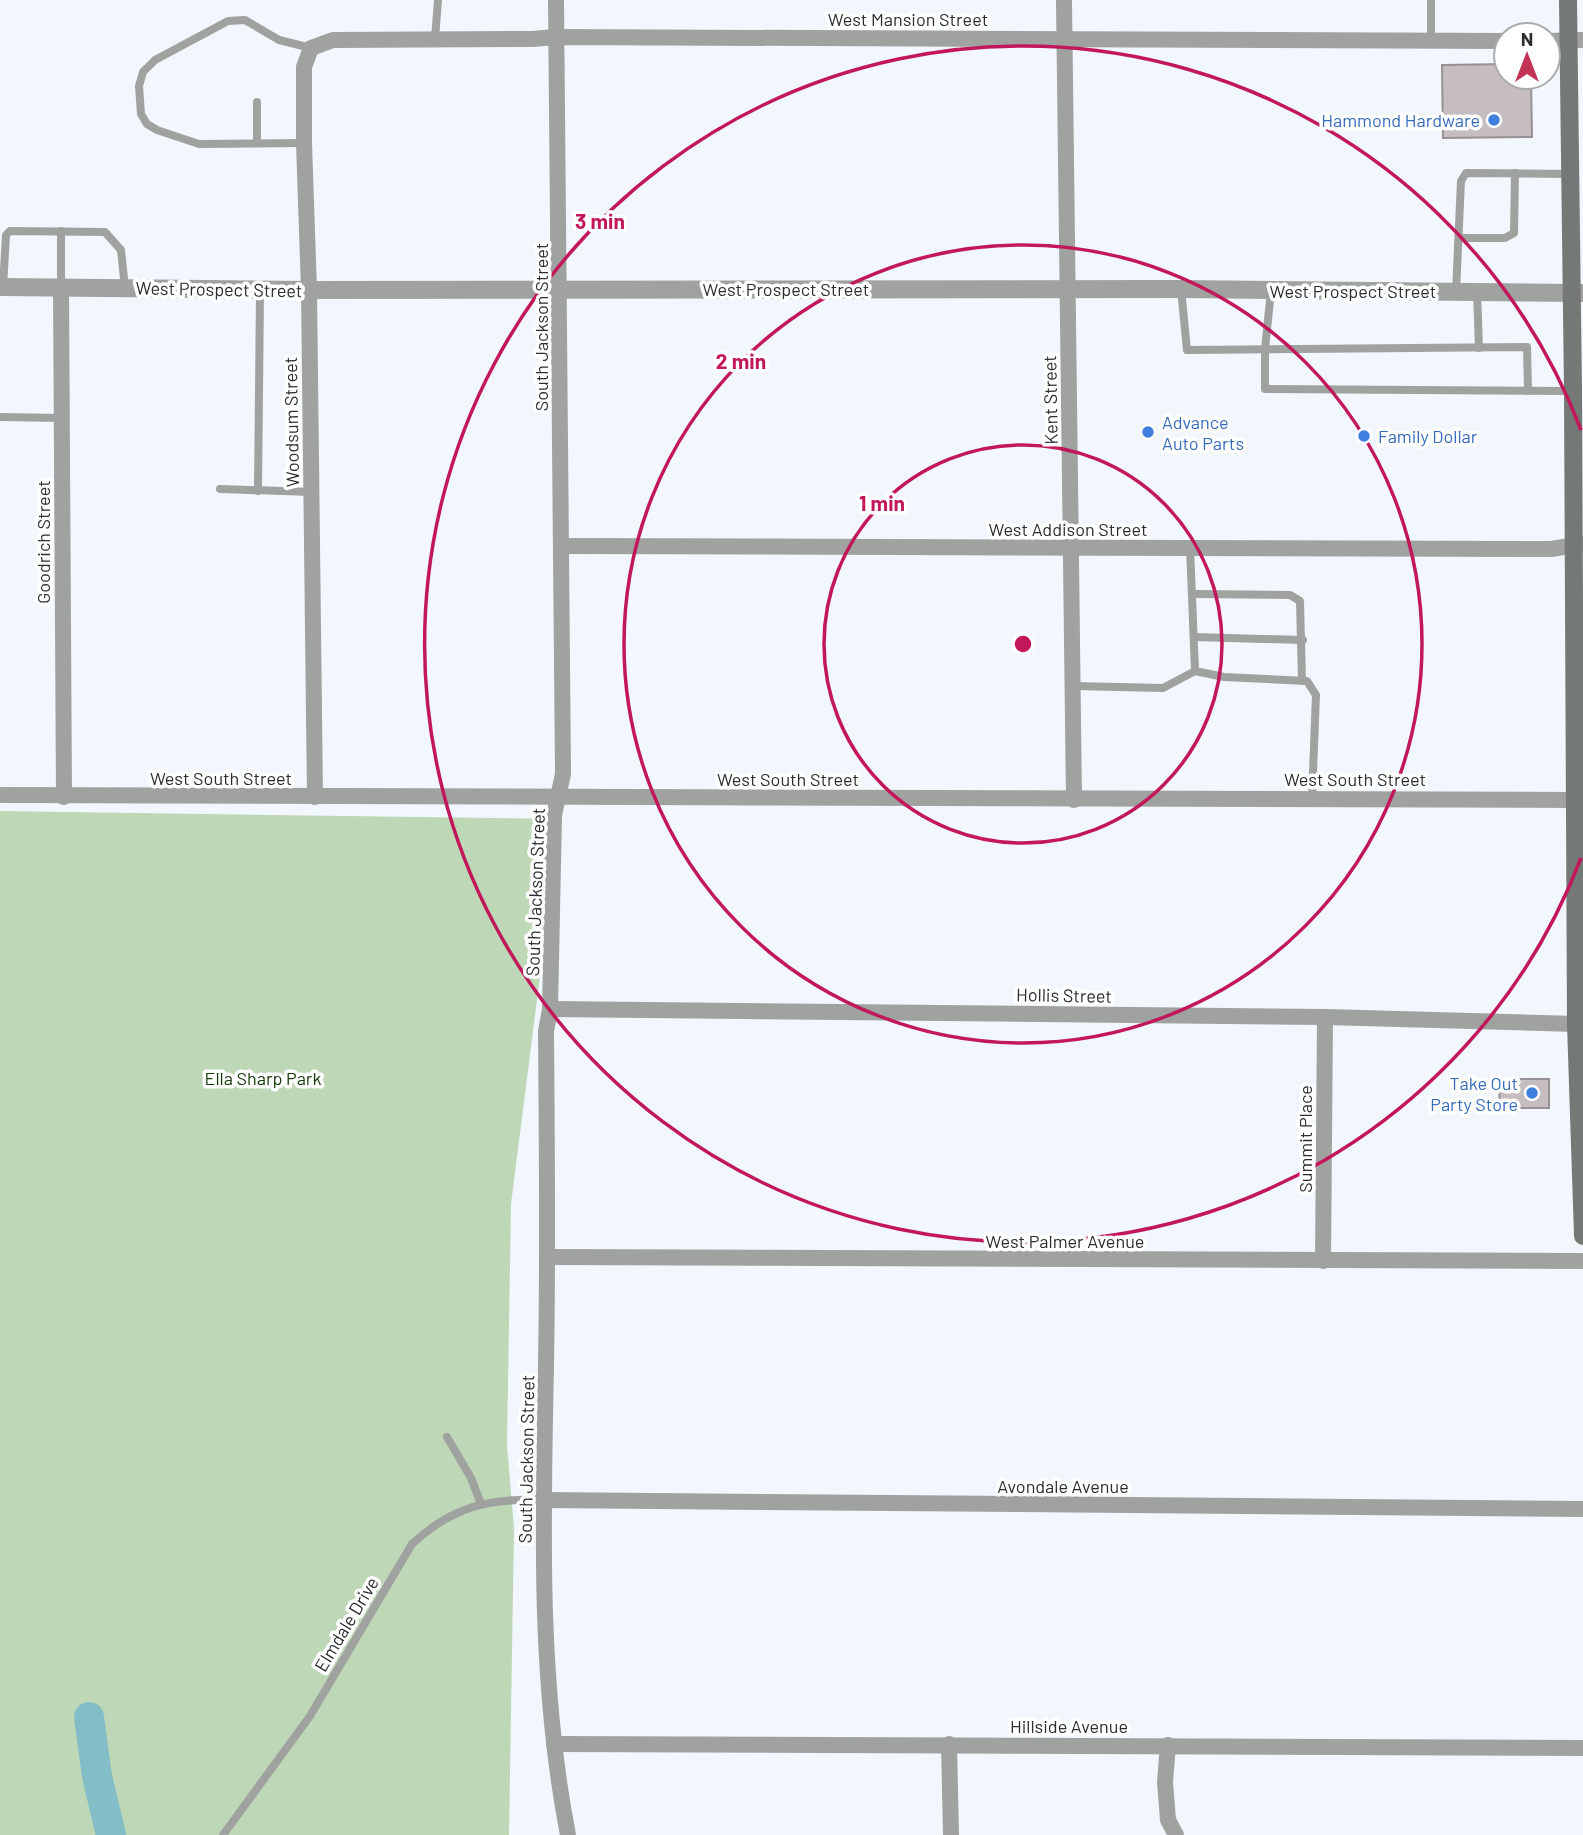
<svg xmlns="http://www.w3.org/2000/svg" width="1583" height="1835" font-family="Barlow,sans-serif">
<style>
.green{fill:#bdd7b7}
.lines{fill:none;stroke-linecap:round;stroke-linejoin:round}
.river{stroke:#83bdc8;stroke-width:30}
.building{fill:#c5bdc0;stroke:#989093;stroke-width:2}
.service{stroke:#9fa29f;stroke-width:8}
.minor{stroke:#9fa29f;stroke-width:16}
.tertiary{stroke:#9fa29f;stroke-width:18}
.secondary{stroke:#757976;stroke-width:18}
.ring{fill:none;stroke:#c2185b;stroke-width:3.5}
.shop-dot{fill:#3f7fe0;stroke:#fff;stroke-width:2.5}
.labels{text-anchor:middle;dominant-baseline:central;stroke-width:7;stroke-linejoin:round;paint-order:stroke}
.street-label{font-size:18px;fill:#2b2d30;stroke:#fff}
.shop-label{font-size:18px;fill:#366cbe;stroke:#fff;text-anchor:end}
.park-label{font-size:18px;fill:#123b07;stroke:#fff}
.centre{fill:#c2185b;stroke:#fff;stroke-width:3.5}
.ring-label{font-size:21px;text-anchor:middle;font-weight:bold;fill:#c2185b;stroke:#fff;stroke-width:7;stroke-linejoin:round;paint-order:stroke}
</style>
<rect width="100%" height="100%" fill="#f1f7fd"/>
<path class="green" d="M 0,811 L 560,819 L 511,1204 L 507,1444 L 514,1529 L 509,1835 L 0,1835 Z"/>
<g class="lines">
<path class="river" d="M 89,1717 L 97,1776 L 111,1835"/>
</g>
<g class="building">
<path d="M 1506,64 L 1506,77 L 1531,77 L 1532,137 L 1443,138 L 1442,65 Z"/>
<path d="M 1500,1079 L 1549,1079 L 1549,1108 L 1499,1108 Z"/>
</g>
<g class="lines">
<g class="service">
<path d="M 435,39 L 438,0"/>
<path d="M 1431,42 L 1431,0"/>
<path d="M 257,142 L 257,102"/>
<path d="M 304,143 L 199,144 L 157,130 L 147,124 L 141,114 L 139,86 L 143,72 L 155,60 L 228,21 L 245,20 L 279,40 L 311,48"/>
<path d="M 1459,238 L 1505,238 L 1514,233 L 1515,173"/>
<path d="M 3,287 L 6,235 L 10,231 L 105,232 L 121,250 L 125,288"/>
<path d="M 61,287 L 61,231"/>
<path d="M 1181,289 L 1187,350 L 1527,347 L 1528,391"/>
<path d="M 1271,291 L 1265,349 L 1265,389 L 1573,391"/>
<path d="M 1456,292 L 1461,181 L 1466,173 L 1570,174"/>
<path d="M 1477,292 L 1479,348"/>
<path d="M 0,417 L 62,418"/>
<path d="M 220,489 L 311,492"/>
<path d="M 258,491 L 260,291"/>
<path d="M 1190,547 L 1195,671"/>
<path d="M 1192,594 L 1290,595 L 1300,601 L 1302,681"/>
<path d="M 1194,637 L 1303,640"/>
<path d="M 1073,686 L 1163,688 L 1195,671 L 1224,677 L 1307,681 L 1316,695 L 1312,798"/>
<path d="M 447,1437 L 471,1478 L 481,1504"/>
<path d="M 223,1835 L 310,1716 L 412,1544 C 452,1507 488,1498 542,1500"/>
</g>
<g class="minor">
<path d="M 556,0 L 563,774 L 554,815 L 550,1009 L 546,1031 C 547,1143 548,1254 546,1365 C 543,1522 538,1680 568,1835"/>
<path d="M 1064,0 L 1074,800"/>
<path d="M 1548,41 L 1583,40"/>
<path d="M 61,287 L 64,797"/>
<path d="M 561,546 L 1551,549 L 1583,544"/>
<path d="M 0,795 L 1576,800"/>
<path d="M 315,797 L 309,290 L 304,143 L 304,67 L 311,48 L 333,40 L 532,39 L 556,37 L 1506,41"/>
<path d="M 550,1009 L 1325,1017 L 1576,1024"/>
<path d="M 548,1257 L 1583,1261"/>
<path d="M 1323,1261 L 1325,1017"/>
<path d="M 542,1500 L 1583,1509"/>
<path d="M 554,1744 L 1583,1748"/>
<path d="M 949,1744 L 951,1835"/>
<path d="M 1168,1745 L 1165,1782 L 1168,1820 L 1176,1835"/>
</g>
<path class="tertiary" d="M 0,287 L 309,290 L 1181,289 L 1583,293"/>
<path class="secondary" d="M 1568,0 L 1573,391 L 1576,1024 L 1583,1236"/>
</g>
<g class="ring">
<circle cx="1023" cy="644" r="199"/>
<circle cx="1023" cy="644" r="399"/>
<path d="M1581 858A598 598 0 1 1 1581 430"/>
</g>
<g class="shop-dot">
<circle cx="1494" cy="120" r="7"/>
<circle cx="1148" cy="432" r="7"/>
<circle cx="1364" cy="436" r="7"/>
<circle cx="1532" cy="1093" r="7"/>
</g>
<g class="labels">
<g class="street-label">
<text x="908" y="19">West Mansion Street</text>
<text transform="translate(219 289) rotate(1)">West Prospect Street</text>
<text x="786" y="289">West Prospect Street</text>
<text x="1353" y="291">West Prospect Street</text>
<text transform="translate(541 327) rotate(-90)">South Jackson Street</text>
<text transform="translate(1050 400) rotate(-91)">Kent Street</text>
<text transform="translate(291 422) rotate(-91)">Woodsum Street</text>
<text x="1068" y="529">West Addison Street</text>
<text transform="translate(43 542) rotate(-90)">Goodrich Street</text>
<text x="221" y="778">West South Street</text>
<text x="788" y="779">West South Street</text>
<text x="1355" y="779">West South Street</text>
<text transform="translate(535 892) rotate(-88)">South Jackson Street</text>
<text transform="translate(1064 995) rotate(1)">Hollis Street</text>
<text transform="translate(1305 1139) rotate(-90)">Summit Place</text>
<text x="1065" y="1241">West Palmer Avenue</text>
<text transform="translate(526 1459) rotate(-89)">South Jackson Street</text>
<text x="1063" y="1486">Avondale Avenue</text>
<text transform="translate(346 1624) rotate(-59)">Elmdale Drive</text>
<text x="1069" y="1726">Hillside Avenue</text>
</g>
<g class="shop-label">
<text x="1480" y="120">Hammond Hardware</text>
<text x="1162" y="422" text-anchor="start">Advance<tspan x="1162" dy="21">Auto Parts</tspan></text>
<text x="1378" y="436" text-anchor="start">Family Dollar</text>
<text x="1518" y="1083">Take Out<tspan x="1518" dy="21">Party Store</tspan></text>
</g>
<g class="park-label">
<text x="263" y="1078">Ella Sharp Park</text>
</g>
</g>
<circle cx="1023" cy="644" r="10" class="centre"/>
<g class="ring-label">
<text x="600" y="229">3 min</text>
<text x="741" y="369">2 min</text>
<text x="882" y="511">1 min</text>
</g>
<g transform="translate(1527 56)"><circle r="33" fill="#ffffff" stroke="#aaabac" stroke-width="2"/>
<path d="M0-5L12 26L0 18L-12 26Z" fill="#c33355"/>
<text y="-10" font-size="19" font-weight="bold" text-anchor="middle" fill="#2b2d30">N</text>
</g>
</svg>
